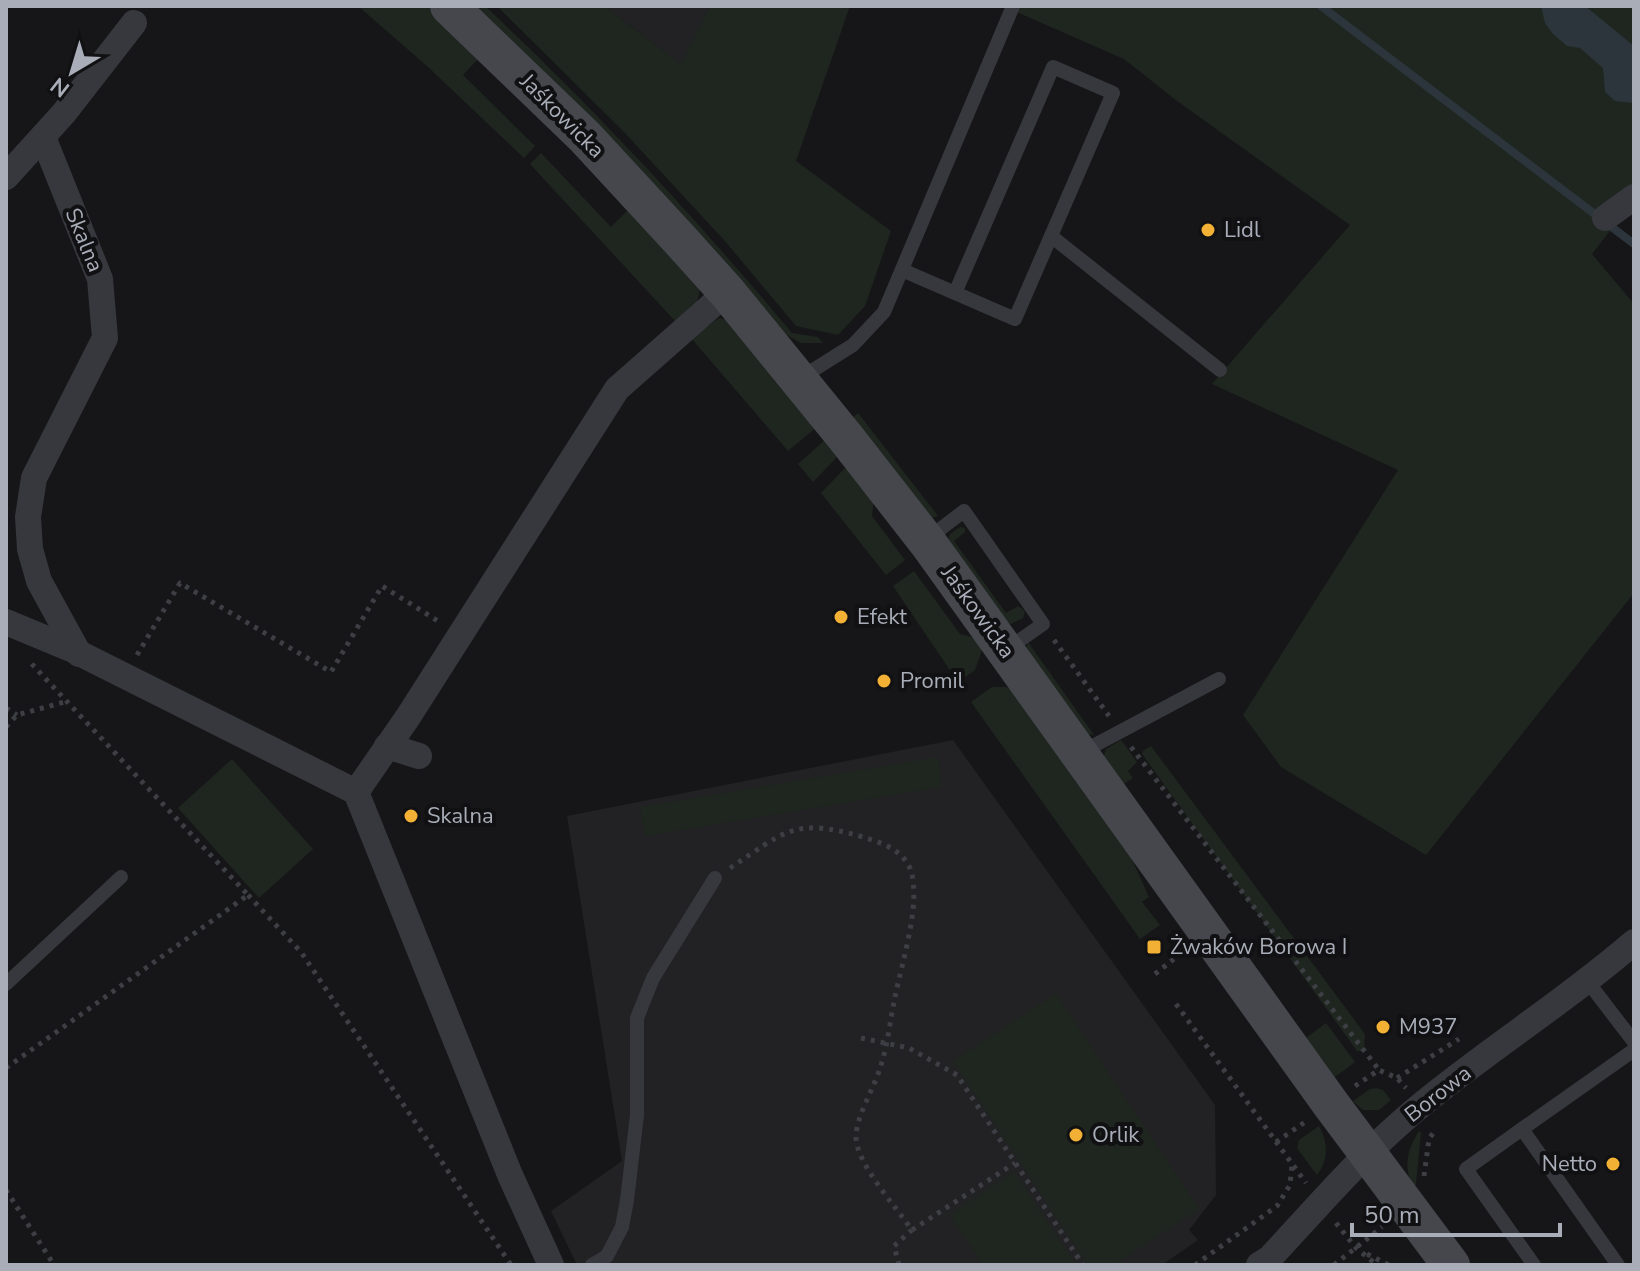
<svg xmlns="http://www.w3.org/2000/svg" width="1640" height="1271" font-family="'Nunito Sans',sans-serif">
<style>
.built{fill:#222225}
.green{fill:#1e261f}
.water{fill:#2c353c}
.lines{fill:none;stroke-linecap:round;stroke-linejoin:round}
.stream{stroke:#2c353c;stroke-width:8}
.path{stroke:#3d3f44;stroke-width:5;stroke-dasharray:4 6;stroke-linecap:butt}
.lane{stroke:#37383d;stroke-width:14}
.street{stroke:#37383d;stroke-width:26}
.secondary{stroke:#45474d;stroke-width:38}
.poi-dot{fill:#f2b134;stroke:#111113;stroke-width:3}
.labels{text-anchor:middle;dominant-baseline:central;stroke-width:8;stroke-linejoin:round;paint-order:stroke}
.street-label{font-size:22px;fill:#a8adb8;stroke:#111113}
.poi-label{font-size:22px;fill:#a8adb8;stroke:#111113;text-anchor:start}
</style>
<rect width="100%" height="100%" fill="#161618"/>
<g class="built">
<path d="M 604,6 L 710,6 L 682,65 Z"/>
<path d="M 953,740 L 1215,1105 L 1216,1195 L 1189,1230 L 1198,1240 L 1162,1265 L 577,1265 L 551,1211 L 622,1161 L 567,816 Z"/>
</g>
<g class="green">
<path d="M 358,6 L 427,6 L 482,55 L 463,75 L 535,146 L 524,158 L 428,67 Z"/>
<path d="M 474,6 L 485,6 C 595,109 696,218 792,333 L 818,337 L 823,343 L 801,343 L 783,333 Z"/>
<path d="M 497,6 L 604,6 L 681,64 L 710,6 L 850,6 L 796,161 L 891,231 L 865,306 L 838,335 L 796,326 L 724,240 L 623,131 Z"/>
<path d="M 1003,6 L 1634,6 L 1634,200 L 1592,254 L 1634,304 L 1634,593 L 1426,855 L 1281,767 L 1243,715 L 1398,470 L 1212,384 L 1350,225 L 1177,101 L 1124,59 Z"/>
<path d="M 541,153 L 611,227 L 631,207 L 700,288 L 697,303 L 676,322 L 530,164 Z"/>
<path d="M 719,318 L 728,320 L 818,426 L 788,451 L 691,338 Z"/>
<path d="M 858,413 L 938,516 L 932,518 L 851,419 Z"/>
<path d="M 827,438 L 837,451 L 836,458 L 813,482 L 798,464 Z"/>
<path d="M 851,468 L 874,497 L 872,516 L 905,560 L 886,575 L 821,493 L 844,469 Z"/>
<path d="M 960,527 L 965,528 L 965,532 L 954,541 L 1006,613 L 1018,606 L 1025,611 L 1023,618 L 1011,624 L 1004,622 L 947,545 L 950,534 Z"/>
<path d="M 914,571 L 960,634 L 976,638 L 982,650 L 975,670 L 958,682 L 893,586 Z"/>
<path d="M 1028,642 L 1094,735 L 1086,734 L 1026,649 Z"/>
<path d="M 992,687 L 1006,687 L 1016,692 L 1122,837 L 1149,897 L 1142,902 L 1160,925 L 1140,939 L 971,702 Z"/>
<path d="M 1121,740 L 1137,762 L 1128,771 L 1133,778 L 1124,784 L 1103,758 L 1106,749 Z"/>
<path d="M 1151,746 L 1365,1034 L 1364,1051 L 1357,1051 L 1142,754 L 1143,751 Z"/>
<path d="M 938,757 L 942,787 L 645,836 L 640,807 Z"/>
<path d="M 232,759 L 313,849 L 259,898 L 178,808 Z"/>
<path d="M 1056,993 L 1199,1209 L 1114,1265 L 1088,1265 L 953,1061 Z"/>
<path d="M 1326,1023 L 1355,1062 L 1335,1077 L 1306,1038 Z"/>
<path d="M 1377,1088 L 1383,1090 L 1391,1100 L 1379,1110 L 1363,1110 L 1353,1101 L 1370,1089 Z"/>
<path d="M 1319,1126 C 1328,1143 1329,1159 1317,1175 L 1297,1148 L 1299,1140 Z"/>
<path d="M 1419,1131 L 1421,1133 L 1416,1184 L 1413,1188 C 1403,1166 1407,1150 1419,1131 Z"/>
<path d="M 1014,1172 L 1076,1265 L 983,1265 L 949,1215 Z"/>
</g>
<path class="water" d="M 1541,6 L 1585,6 L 1634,46 L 1634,103 L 1615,101 L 1605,92 L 1603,68 L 1580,48 L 1567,46 L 1553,34 L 1545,23 Z"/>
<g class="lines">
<path class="stream" d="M 1321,6 L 1634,244"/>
<g class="path">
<path d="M 1054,640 L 1109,716"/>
<path d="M 137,655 L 180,583 L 331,672 L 382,586 L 438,621"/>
<path d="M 6,708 L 17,715"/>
<path d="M 6,727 L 17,715 L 68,701"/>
<path d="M 1131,747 L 1379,1070"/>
<path d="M 730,868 C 786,831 794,817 863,837 C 882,843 904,850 911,871 C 921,904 902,962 895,997 C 890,1020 888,1045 880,1068 C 874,1088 856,1117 856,1137 C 856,1163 896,1207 912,1230 L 1015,1163"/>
<path d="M 248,895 L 301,952 L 511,1265"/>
<path d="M 1155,974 L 1184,951"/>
<path d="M 1176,1004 L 1306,1183"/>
<path d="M 861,1038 L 909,1048 L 957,1075 L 1083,1265"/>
<path d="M 6,1068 L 248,895 L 29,661"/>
<path d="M 1397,1078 L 1459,1039"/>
<path d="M 1355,1086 L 1379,1070 L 1397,1078 L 1406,1088"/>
<path d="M 1276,1142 L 1305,1122"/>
<path d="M 1424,1176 L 1429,1139 L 1436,1129"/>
<path d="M 6,1190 L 54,1265"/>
<path d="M 1336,1223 L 1356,1248 L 1377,1265"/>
<path d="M 1367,1254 L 1389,1265"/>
<path d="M 899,1265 L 894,1246 L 912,1230"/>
<path d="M 1195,1265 L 1277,1206 L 1290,1185 L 1292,1165"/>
<path d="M 1334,1265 L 1382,1227"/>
</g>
<g class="lane">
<path d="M 1051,236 L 1220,370"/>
<path d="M 902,270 L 1015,319 L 1113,93 L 1053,67 L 955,293"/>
<path d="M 799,379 L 853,345 L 884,312 L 1013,6"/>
<path d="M 926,540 L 964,511 L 1043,624 L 1006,650"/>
<path d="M 1080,753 L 1219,679"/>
<path d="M 1588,982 L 1634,1042"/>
<path d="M 6,984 L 121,877"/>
<path d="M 1522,1129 L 1634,1050"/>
<path d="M 592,1265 L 607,1256 L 622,1227 L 627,1200 L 637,1115 L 637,1018 L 653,978 L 715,878"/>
<path d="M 1534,1265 L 1466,1169 L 1522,1129 L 1618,1265"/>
</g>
<g class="street">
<path d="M 43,137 L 100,279 L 105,338 L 34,478 L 28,517 L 30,549 L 39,581 L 79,654"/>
<path d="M 6,177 L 64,113 L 134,23"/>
<path d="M 1605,218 L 1634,197"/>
<path d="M 6,622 L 71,649 L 356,792 L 510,1175 L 551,1265"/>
<path d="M 387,746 L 419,756"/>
<path d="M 356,792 L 408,717 L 617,389 L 727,292"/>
<path d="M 1259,1265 L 1270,1258 C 1318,1206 1365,1151 1420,1106 C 1489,1049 1566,1001 1634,942"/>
</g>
<path class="secondary" d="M 449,6 L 585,137 L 682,242 L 727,292 L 846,438 L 928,543 L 1330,1103 L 1451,1265"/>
</g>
<g class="poi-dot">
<circle cx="1208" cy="230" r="8"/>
<circle cx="841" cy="617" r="8"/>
<circle cx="884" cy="681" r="8"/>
<circle cx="411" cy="816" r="8"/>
<rect x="1146" y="939" width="16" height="16" rx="4"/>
<circle cx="1383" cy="1027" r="8"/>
<circle cx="1076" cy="1135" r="8"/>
<circle cx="1613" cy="1164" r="8"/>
</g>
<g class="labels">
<g class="street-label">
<text transform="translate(562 116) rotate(45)">Jaśkowicka</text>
<text transform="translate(84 240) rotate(68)">Skalna</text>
<text transform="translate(978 612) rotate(54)">Jaśkowicka</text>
<text transform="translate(1438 1094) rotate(-38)">Borowa</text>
</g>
<g class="poi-label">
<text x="1224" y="230">Lidl</text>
<text x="857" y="617">Efekt</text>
<text x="900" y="681">Promil</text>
<text x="427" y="816">Skalna</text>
<text x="1170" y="947">Żwaków Borowa I</text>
<text x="1399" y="1027">M937</text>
<text x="1092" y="1135">Orlik</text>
<text x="1597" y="1164" text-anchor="end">Netto</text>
</g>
</g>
<rect width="1640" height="1271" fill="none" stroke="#a8adb8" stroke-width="16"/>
<g transform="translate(72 72) rotate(218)" stroke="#111113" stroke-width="6" paint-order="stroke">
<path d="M0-6L14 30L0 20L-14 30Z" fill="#a8adb8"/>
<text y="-12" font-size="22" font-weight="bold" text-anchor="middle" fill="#a8adb8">N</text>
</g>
<path d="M1352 1223v12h208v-12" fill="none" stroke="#a8adb8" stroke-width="4"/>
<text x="1364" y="1223" font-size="24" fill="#a8adb8" stroke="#111113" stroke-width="6" paint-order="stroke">50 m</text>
</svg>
